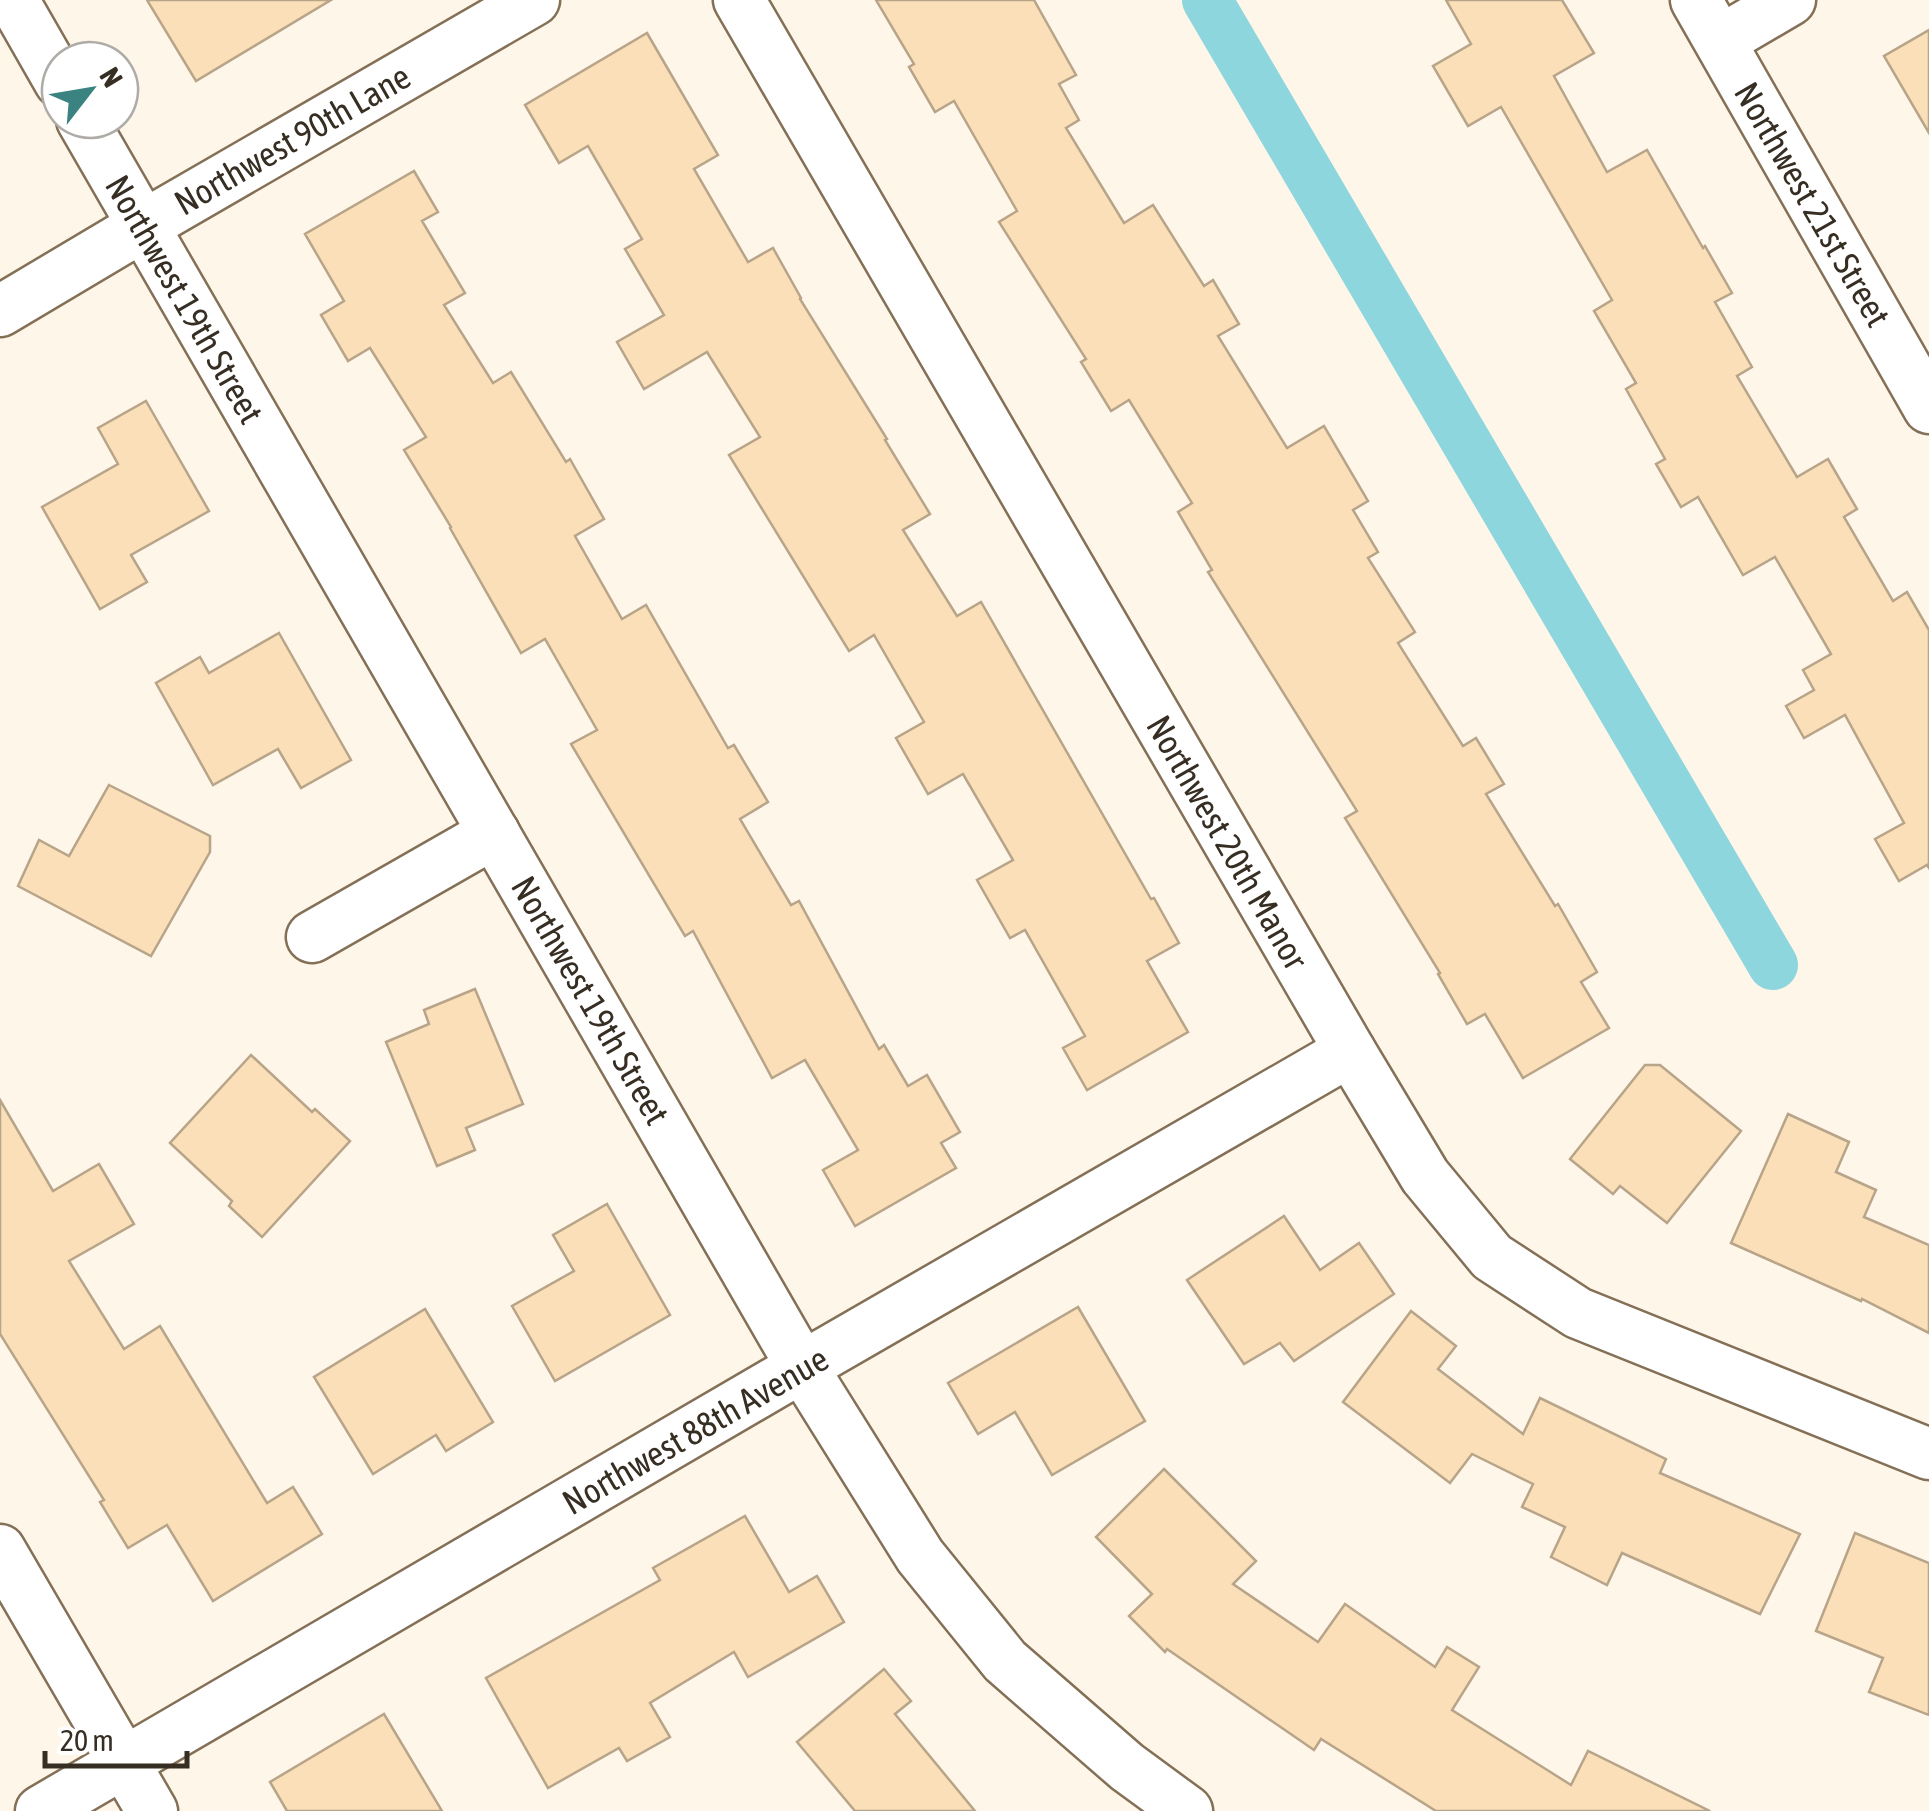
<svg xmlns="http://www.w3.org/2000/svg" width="1929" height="1811" font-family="'Asap Condensed',sans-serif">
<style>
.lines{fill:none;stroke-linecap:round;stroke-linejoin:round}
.canal{stroke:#8ed6dd;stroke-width:50}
.building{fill:#fadfb9;stroke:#b8a488;stroke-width:2.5}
.street-casing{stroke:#837056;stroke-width:55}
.street{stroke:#fff;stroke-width:50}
.labels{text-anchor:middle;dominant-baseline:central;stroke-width:8;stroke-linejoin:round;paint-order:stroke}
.street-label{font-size:35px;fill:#362e23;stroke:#fff}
</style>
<rect width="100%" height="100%" fill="#fff6ea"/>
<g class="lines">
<path class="canal" d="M 1207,0 L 1773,965"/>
</g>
<g class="building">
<path d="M 147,0 L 331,0 L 196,81 Z"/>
<path d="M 876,0 L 1034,0 L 1076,75 L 1059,84 L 1079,120 L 1066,128 L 1124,223 L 1153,205 L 1204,286 L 1213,280 L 1239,324 L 1218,336 L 1287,448 L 1324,426 L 1368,501 L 1353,510 L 1378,552 L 1368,558 L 1415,632 L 1398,643 L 1463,746 L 1476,738 L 1504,784 L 1486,794 L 1555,906 L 1558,904 L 1597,972 L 1581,982 L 1609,1028 L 1523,1078 L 1485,1014 L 1467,1024 L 1438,974 L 1440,973 L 1345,818 L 1357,811 L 1208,572 L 1212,570 L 1178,512 L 1192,503 L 1129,400 L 1111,411 L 1081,362 L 1086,359 L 999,222 L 1017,211 L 954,101 L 935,112 L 909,67 L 914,64 Z"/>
<path d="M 1446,0 L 1562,0 L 1594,53 L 1554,76 L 1607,172 L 1647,150 L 1703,248 L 1705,246 L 1732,293 L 1715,302 L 1752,367 L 1737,376 L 1797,477 L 1828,459 L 1857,509 L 1844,517 L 1893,601 L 1907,592 L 1929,630 L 1929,868 L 1927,865 L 1899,881 L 1875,839 L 1904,823 L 1845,715 L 1804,738 L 1786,706 L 1814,690 L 1803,670 L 1831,654 L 1775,557 L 1743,575 L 1698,497 L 1681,507 L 1656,464 L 1665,459 L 1626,389 L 1636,383 L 1594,311 L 1612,300 L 1501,107 L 1468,126 L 1433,66 L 1471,44 Z"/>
<path d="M 1929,30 L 1929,133 L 1884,56 Z"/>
<path d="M 647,33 L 718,155 L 694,169 L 748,262 L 773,248 L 801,298 L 800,299 L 887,439 L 885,440 L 930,514 L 903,530 L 957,616 L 981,602 L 1151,899 L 1154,898 L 1179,943 L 1147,961 L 1188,1032 L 1087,1090 L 1063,1048 L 1085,1036 L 1025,930 L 1010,938 L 977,880 L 1013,860 L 963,774 L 928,794 L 896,738 L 924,722 L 874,635 L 849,651 L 729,455 L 760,437 L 707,352 L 644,389 L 617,342 L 664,315 L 625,249 L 642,239 L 588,146 L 559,163 L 525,105 Z"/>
<path d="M 414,171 L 438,212 L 422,221 L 465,293 L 444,305 L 493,383 L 511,372 L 566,462 L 570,459 L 604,519 L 575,536 L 622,619 L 646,605 L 728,748 L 734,745 L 768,802 L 740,819 L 791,905 L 799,901 L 879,1049 L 884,1045 L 908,1086 L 927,1075 L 960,1132 L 941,1143 L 956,1168 L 855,1226 L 823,1170 L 858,1150 L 805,1060 L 772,1078 L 693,931 L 685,936 L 571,744 L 597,730 L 545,639 L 521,653 L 450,528 L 451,527 L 404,450 L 426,437 L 370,348 L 348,361 L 321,315 L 344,301 L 305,234 Z"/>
<path d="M 146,401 L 209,511 L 131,555 L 147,582 L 100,609 L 42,507 L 118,464 L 98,428 Z"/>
<path d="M 279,633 L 351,760 L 301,788 L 278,749 L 213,785 L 156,683 L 200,657 L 209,673 Z"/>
<path d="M 109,785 L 210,836 L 210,852 L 151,956 L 18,886 L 39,840 L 69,856 Z"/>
<path d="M 475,989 L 523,1104 L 466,1128 L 475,1150 L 437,1166 L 386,1042 L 429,1024 L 424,1010 Z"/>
<path d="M 251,1055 L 312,1112 L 315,1109 L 350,1141 L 262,1237 L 229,1206 L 232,1201 L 170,1143 Z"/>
<path d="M 1645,1065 L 1660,1065 L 1741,1131 L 1667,1223 L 1620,1186 L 1613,1194 L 1570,1159 Z"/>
<path d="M 0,1100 L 53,1191 L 99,1164 L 134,1224 L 69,1261 L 124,1349 L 160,1326 L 267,1503 L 293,1487 L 322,1534 L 213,1601 L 167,1525 L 128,1548 L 100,1502 L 104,1500 L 0,1334 Z"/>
<path d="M 1788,1114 L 1849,1142 L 1836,1172 L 1876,1190 L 1864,1217 L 1929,1245 L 1929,1333 L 1862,1299 L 1861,1301 L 1731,1243 Z"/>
<path d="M 607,1204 L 670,1315 L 555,1381 L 512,1306 L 574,1271 L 553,1235 Z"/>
<path d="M 1284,1216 L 1320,1270 L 1359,1243 L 1394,1294 L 1294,1361 L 1280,1343 L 1244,1364 L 1187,1280 Z"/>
<path d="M 1078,1307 L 1145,1421 L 1052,1475 L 1015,1412 L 978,1434 L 948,1383 Z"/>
<path d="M 425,1309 L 493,1422 L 446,1451 L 436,1435 L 373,1474 L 314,1377 Z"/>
<path d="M 1411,1311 L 1456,1346 L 1438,1369 L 1523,1434 L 1540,1398 L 1666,1459 L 1660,1473 L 1800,1534 L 1760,1614 L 1622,1553 L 1607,1585 L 1551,1557 L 1565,1527 L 1522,1507 L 1533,1484 L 1472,1454 L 1450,1483 L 1343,1402 Z"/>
<path d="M 1164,1469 L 1256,1561 L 1233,1584 L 1318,1642 L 1345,1604 L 1435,1667 L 1447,1647 L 1479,1667 L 1452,1710 L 1571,1785 L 1588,1751 L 1710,1811 L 1436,1811 L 1321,1739 L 1314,1750 L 1167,1649 L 1165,1652 L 1129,1616 L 1152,1594 L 1096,1537 Z"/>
<path d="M 745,1516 L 789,1592 L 817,1576 L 844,1622 L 748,1677 L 734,1652 L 650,1703 L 670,1737 L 627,1761 L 619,1748 L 548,1788 L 486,1678 L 660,1580 L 653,1568 Z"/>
<path d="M 1855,1533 L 1929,1563 L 1929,1715 L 1869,1692 L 1883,1658 L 1816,1631 Z"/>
<path d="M 884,1669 L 911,1701 L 895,1714 L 975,1811 L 855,1811 L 797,1742 Z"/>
<path d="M 384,1714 L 442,1811 L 287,1811 L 270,1782 Z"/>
</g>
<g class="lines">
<g class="street-casing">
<g id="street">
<path d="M 13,0 L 60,82"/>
<path d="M 739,0 L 1350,1051 L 1425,1176 L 1492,1257 L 1578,1313 L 1929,1454"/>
<path d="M 1696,0 L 1929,408"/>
<path d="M 1720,41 L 1790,0"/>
<path d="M 82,120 L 802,1367 L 920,1556 L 1005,1661 L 1127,1767 L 1187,1811"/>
<path d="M 0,311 L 143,226 L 534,0"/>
<path d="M 312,937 L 494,833"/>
<path d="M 0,1550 L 152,1811"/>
<path d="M 41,1811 L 802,1367 L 1350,1051"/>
</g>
</g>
<use href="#street" class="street"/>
</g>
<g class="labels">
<g class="street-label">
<text transform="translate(292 139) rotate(-30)">Northwest 90th Lane</text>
<text transform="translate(1813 204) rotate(60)">Northwest 21st Street</text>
<text transform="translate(185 299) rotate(60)">Northwest 19th Street</text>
<text transform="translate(1228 842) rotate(60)">Northwest 20th Manor</text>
<text transform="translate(591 1000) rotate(60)">Northwest 19th Street</text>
<text transform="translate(695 1430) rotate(-30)">Northwest 88th Avenue</text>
</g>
</g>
<g transform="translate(90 90) rotate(59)"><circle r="48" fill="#ffffff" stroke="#afaba7" stroke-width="2.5"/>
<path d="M0-8L18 38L0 25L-18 38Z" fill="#3a8381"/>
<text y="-15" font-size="28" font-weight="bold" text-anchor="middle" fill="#362e23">N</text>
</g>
<path d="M45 1751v15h142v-15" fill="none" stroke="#362e23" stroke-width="5"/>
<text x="60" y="1751" font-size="30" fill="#362e23" stroke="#ffffff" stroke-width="8" paint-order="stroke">20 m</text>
</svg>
